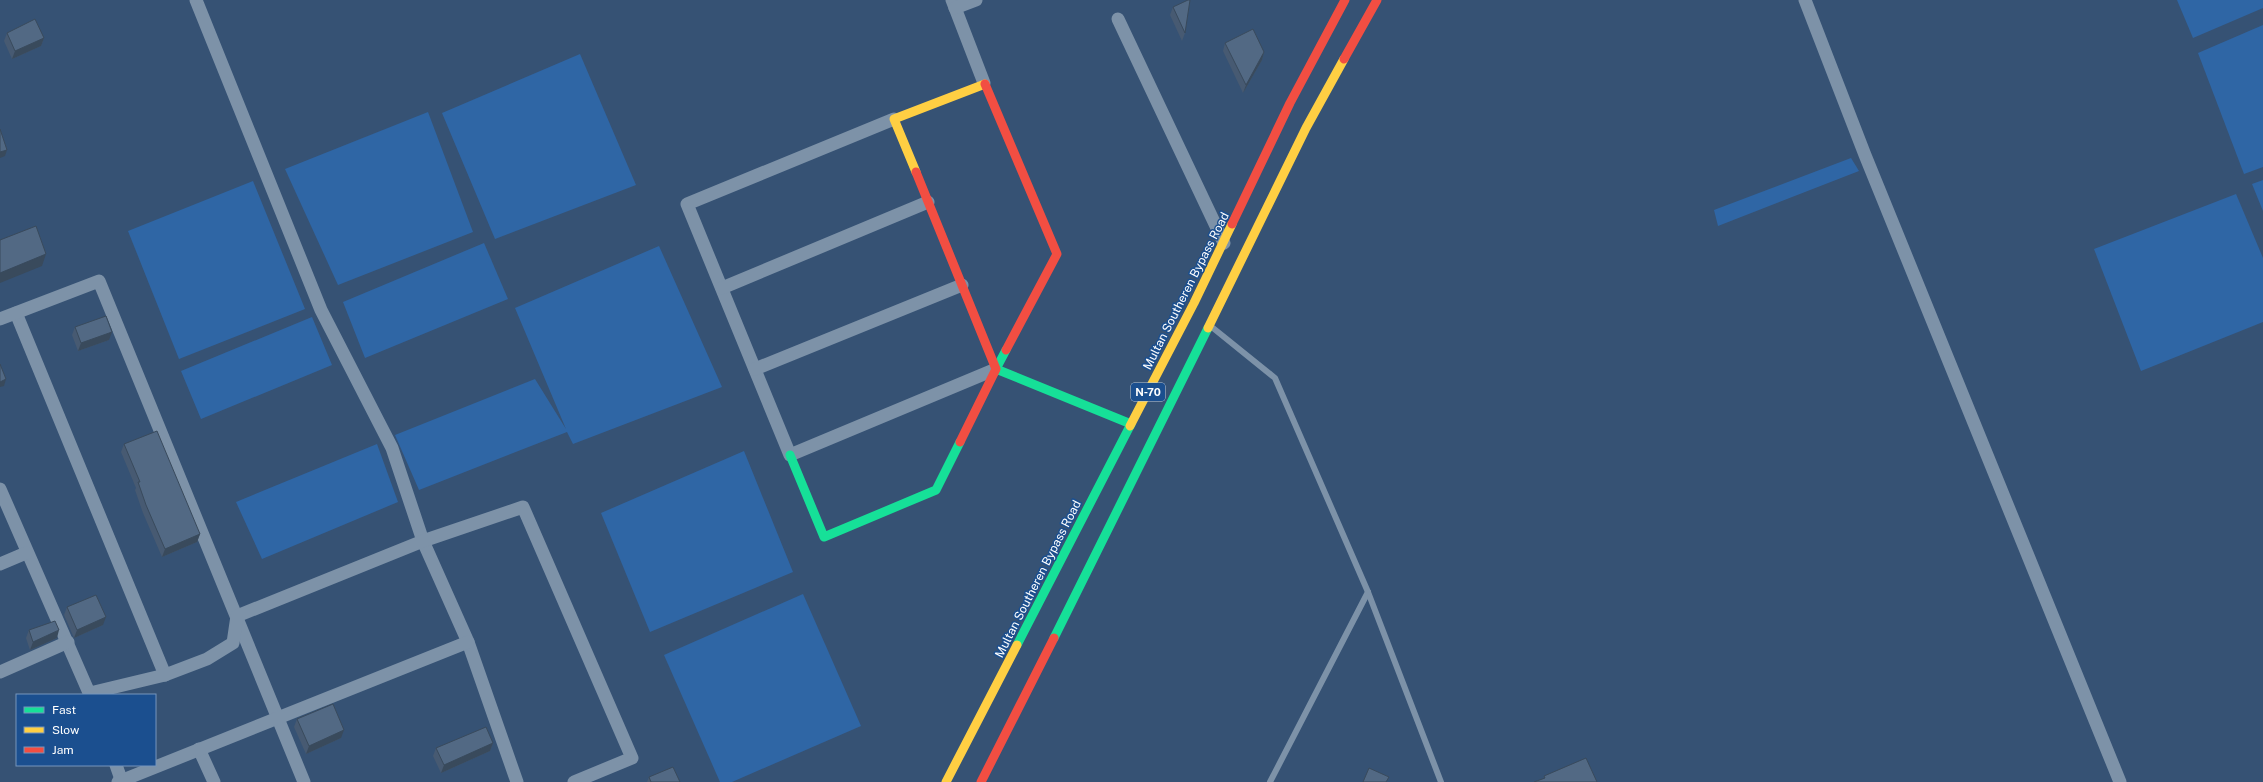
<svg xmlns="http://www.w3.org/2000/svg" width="2263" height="782" font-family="'Public Sans',sans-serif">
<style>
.green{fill:#2f66a5}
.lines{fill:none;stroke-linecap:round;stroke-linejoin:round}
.lane{stroke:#7d92a8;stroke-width:6}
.street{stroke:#7d92a8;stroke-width:13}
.fast{stroke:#16e098;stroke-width:9}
.slow{stroke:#ffcf43;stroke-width:9}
.jam{stroke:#f24e42;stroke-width:9}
.wall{fill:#475a72}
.shaded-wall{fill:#394a5c}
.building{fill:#526984;stroke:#394a5c}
.labels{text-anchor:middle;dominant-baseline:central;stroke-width:3;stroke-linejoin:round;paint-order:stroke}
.shield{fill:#1b4f8f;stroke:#bbcadd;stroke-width:1}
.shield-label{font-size:11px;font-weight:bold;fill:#fff}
.street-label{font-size:12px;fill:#fff;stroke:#1b4f8f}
</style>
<rect width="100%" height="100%" fill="#365274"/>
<g class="green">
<path d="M 2177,0 L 2263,0 L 2263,8 L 2193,38 Z"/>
<path d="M 2263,25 L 2263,167 L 2244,174 L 2198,53 Z"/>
<path d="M 580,54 L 636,185 L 495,239 L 442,113 Z"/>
<path d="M 428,112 L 473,232 L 338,285 L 285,169 Z"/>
<path d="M 1851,158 L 1859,171 L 1718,226 L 1714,210 Z"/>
<path d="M 2263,180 L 2263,211 L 2252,184 Z"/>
<path d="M 253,181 L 305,309 L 179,359 L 128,231 Z"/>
<path d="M 2236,194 L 2263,258 L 2263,322 L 2141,371 L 2094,249 Z"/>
<path d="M 484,243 L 508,299 L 365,358 L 343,302 Z"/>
<path d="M 659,246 L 722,387 L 573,444 L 567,432 L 419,490 L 395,435 L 535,379 L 566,429 L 515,308 Z"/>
<path d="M 312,317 L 332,365 L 201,419 L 181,371 Z"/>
<path d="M 377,444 L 398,502 L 262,559 L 236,502 Z"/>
<path d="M 744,451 L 793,572 L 650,632 L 601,513 Z"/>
<path d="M 803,594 L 861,726 L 732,782 L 720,782 L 664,655 Z"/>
</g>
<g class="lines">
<g class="lane">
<path d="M 1213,328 L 1275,378 L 1368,592 L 1441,782"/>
<path d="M 1270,782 L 1368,592"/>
</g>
<g class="street">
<path d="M 196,0 L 321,310 L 392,448 L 423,541 L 468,642 L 517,782"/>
<path d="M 952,0 L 984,83"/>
<path d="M 1805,0 L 1865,155 L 2120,782"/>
<path d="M 955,8 L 976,0"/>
<path d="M 1118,19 L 1224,243"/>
<path d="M 894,119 L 687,204 L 790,455 L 996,369"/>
<path d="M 722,288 L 928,202"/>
<path d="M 16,313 L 165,675"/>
<path d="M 0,319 L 99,281 L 304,782"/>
<path d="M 755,369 L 962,285"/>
<path d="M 0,489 L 90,695"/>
<path d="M 0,564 L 26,553"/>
<path d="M 0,672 L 68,642"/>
<path d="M 90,693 L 165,675 L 207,659 L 233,643 L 237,616 L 423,541 L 523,507 L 632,758 L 574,782"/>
<path d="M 199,749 L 214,782"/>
<path d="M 116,765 L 122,782"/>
<path d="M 118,782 L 468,642"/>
</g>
<g class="fast">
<path d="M 1006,350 L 996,369 L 1131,424"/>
<path d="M 790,455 L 824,537 L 936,490 L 960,442"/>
<path d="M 1054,638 L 1208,328"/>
<path d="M 1017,645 L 1130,426"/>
</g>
<g class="slow">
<path d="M 916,172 L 894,119 L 985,84"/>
<path d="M 1208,328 L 1306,128 L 1344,59"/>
<path d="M 1130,426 L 1194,303 L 1232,224"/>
<path d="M 946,782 L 1017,645"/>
</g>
<g class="jam">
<path d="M 1344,59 L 1377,0"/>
<path d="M 985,84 L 1057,254 L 1006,350"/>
<path d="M 916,172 L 996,369 L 960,442"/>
<path d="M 1232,224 L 1290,103 L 1345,0"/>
<path d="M 981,782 L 1054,638"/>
</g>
</g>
<g class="wall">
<path d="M 1173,7 L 1185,33 L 1182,41 L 1170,15 Z"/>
<path d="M 7,33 L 44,38 L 41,46 L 12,59 L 4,41 Z"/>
<path d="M 1225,43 L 1264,52 L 1262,60 L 1243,93 L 1223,51 Z"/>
<path d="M 75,327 L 109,340 L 78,351 L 72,335 Z"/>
<path d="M 124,444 L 200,534 L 197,542 L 162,557 L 143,513 L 135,490 L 136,488 L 121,452 Z"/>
<path d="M 67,607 L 103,625 L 74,638 L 64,615 Z"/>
<path d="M 29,630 L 57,638 L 30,650 L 26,638 Z"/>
<path d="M 297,719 L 341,738 L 306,754 L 294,727 Z"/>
<path d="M 493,743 L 490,751 L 441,773 L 433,756 L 436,748 Z"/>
<path d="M 649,777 L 680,782 L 647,782 Z"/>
</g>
<g class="shaded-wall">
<path d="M 44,38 L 41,46 L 12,59 L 15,51 Z"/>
<path d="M 1264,52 L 1262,60 L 1243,93 L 1246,85 Z"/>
<path d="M 7,150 L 5,156 L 0,158 L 0,152 Z"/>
<path d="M 46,254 L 42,266 L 0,283 L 0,273 Z"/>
<path d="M 112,332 L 109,340 L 78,351 L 81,343 Z"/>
<path d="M 6,379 L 4,386 L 0,387 L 0,382 Z"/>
<path d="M 200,534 L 197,542 L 162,557 L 165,549 Z"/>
<path d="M 106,617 L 103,625 L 74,638 L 77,630 Z"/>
<path d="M 59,630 L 57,638 L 30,650 L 33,642 Z"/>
<path d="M 344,730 L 341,738 L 306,754 L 309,746 Z"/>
<path d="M 493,743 L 490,751 L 441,773 L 444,765 Z"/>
</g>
<g class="building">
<path d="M 1188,0 L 1190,0 L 1185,33 L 1173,7 Z"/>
<path d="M 35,19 L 44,38 L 15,51 L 7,33 Z"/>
<path d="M 1253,29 L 1264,52 L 1246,85 L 1225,43 Z"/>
<path d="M 0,129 L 7,150 L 0,152 Z"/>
<path d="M 36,226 L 46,254 L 0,273 L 0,240 Z"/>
<path d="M 106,316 L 112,332 L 81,343 L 75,327 Z"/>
<path d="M 0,364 L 6,379 L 0,382 Z"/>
<path d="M 157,431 L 200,534 L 165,549 L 146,505 L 138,482 L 140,482 L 124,444 Z"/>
<path d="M 96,595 L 106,617 L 77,630 L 67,607 Z"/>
<path d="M 55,621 L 59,630 L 33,642 L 29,630 Z"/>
<path d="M 333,704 L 344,730 L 309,746 L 297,719 Z"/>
<path d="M 486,727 L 493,743 L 444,765 L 436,748 Z"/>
<path d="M 1586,758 L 1597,782 L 1534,782 L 1545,778 L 1544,776 Z"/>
<path d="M 673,767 L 680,782 L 651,782 L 649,777 Z"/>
<path d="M 1369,768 L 1389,777 L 1386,782 L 1363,782 Z"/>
</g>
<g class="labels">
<rect class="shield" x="1131" y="383" width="34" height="18" rx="3"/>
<g class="shield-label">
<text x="1148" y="392">N-70</text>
</g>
<g class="street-label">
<text transform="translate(1186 291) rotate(-63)">Multan Southeren Bypass Road</text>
<text transform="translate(1038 579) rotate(-63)">Multan Southeren Bypass Road</text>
</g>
</g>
<rect x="16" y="694" width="140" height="72" fill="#1b4f8f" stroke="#7695bc"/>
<rect x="24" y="707" width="20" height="6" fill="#16e098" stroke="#7695bc"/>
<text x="52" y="714" font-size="12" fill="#ffffff">Fast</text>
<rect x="24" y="727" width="20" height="6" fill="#ffcf43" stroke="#7695bc"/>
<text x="52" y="734" font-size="12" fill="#ffffff">Slow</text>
<rect x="24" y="747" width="20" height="6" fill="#f24e42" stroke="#7695bc"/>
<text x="52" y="754" font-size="12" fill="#ffffff">Jam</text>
</svg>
